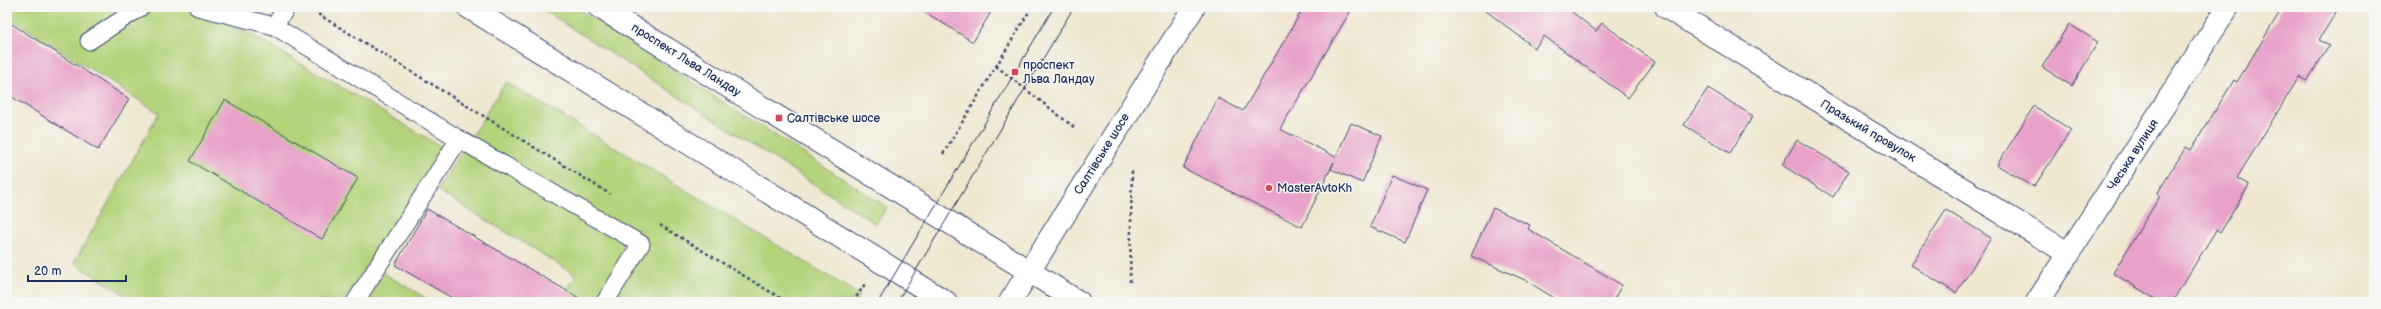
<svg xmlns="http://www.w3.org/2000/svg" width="2381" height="309" font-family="'Balsamiq Sans',sans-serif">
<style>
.green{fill:#b4d37a;stroke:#68816c}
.building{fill:#e8a2c9}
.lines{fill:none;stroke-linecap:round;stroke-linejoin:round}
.lane-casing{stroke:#3b4b6f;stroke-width:19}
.street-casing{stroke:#3b4b6f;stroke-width:24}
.primary-casing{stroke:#3b4b6f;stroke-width:24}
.path{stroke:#3b4b6f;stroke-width:2.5;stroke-dasharray:3 3;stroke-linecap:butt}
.lane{stroke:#fff;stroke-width:17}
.street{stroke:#fff;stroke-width:22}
.primary{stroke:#fff;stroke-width:22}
.tram{stroke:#1b2f5e;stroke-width:1}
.poi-dot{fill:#d1495b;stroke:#f6f6f2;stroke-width:1.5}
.labels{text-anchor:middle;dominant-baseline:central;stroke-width:3;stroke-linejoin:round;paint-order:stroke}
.street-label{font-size:12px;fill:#1b2f5e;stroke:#f6f6f2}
.poi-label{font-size:12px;fill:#1b2f5e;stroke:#f6f6f2;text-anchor:start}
</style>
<rect width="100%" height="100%" fill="#f6f6f2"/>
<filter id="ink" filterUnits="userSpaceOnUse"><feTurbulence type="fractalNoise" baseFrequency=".025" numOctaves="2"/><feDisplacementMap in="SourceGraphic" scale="8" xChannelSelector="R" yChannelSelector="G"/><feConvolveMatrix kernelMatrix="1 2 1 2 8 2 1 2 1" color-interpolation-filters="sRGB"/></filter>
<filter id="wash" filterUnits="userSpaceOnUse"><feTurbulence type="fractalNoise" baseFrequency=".012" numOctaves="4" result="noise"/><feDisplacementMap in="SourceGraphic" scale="16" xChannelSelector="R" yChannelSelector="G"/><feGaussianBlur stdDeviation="0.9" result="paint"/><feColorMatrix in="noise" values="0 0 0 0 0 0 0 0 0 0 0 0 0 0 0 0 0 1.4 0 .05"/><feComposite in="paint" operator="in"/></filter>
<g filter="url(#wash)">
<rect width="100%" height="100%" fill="#efe7d0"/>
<g class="green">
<path d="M 7,7 L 205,7 L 444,148 L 343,302 L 136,302 L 74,263 L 159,113 L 7,16 Z"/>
<path d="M 539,7 L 575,7 L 887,207 L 876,224 Z"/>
<path d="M 506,82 L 860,295 L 856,302 L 560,302 L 576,275 L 437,190 Z"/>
<path d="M 383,273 L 433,302 L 366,302 Z"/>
</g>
<g id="blocks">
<g class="building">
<path d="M 917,7 L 994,7 L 973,42 Z"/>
<path d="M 1304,7 L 1353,7 L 1280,129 L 1336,157 L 1351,123 L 1382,136 L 1362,183 L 1331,169 L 1334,162 L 1302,227 L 1183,168 L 1218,98 L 1243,111 Z"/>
<path d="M 1481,7 L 1566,7 L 1596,31 L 1602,23 L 1655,62 L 1628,98 L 1544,36 L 1535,48 Z"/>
<path d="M 2283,7 L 2339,7 L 2319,40 L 2329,46 L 2307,81 L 2299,77 L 2237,178 L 2249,185 L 2220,233 L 2216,230 L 2172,302 L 2160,302 L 2113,273 L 2160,196 L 2157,194 L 2186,147 L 2191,150 L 2234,80 L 2237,82 Z"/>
<path d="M 7,21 L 129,99 L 98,150 L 7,94 Z"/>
<path d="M 2069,24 L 2098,42 L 2072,86 L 2042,67 Z"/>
<path d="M 1708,88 L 1753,116 L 1730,153 L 1684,125 Z"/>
<path d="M 225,100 L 358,178 L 322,239 L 190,161 Z"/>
<path d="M 2034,106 L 2071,130 L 2034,187 L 1997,165 Z"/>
<path d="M 1797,140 L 1849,171 L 1833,197 L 1782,165 Z"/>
<path d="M 1392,175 L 1427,190 L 1405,242 L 1370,227 Z"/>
<path d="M 1493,208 L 1530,225 L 1528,229 L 1622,285 L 1612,302 L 1561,302 L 1525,280 L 1471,256 Z"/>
<path d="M 427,209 L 586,302 L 459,302 L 395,265 Z"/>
<path d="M 1946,210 L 1991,238 L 1956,293 L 1911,265 Z"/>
</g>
</g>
</g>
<g filter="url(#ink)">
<use href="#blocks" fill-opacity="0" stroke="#3b4b6f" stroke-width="1"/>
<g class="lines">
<g class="lane-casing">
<g id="lane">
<path d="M 198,7 L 274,26"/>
<path d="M 287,7 L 274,26 L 459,139 L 355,302"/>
<path d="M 89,41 L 141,7"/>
<path d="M 459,139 L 641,244 L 605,302"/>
</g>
</g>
<g class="street-casing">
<g id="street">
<path d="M 1666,7 L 2069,254"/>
<path d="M 2037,302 L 2228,7"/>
</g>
</g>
<g class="primary-casing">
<g id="primary">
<path d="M 468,7 L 946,302"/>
<path d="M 599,7 L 1079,302"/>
<path d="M 1010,302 L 1194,7"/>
</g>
</g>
<g class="path">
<path d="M 313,11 L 610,194"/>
<path d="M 996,66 L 1075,128"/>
<path d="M 943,154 L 1032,7"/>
<path d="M 660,225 L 787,302"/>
<path d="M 1130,282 L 1132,168"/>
<path d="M 853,302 L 865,284"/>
</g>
<use href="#lane" class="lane"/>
<use href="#street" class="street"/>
<use href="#primary" class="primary"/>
<g class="tram">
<path d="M 878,302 L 1054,7"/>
<path d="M 897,302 L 1074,7"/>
</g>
</g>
</g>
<g class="poi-dot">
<rect x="1011" y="68" width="8" height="8" rx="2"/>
<rect x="775" y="114" width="8" height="8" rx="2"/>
<circle cx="1269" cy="188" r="4"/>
</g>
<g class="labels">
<g class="street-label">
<text transform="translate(686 60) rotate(32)">проспект Льва Ландау</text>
<text transform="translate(1868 131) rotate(31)">Празький провулок</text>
<text transform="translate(1102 154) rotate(-58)">Салтівське шосе</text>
<text transform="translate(2133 155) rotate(-57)">Чеська вулиця</text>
</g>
<g class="poi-label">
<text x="1023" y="65">проспект<tspan x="1023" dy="14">Льва Ландау</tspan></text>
<text x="787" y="118">Салтівське шосе</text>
<text x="1277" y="188">MasterAvtoKh</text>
</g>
</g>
<rect width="2381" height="309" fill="none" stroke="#f6f6f2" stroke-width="24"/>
<path d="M28 275v6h98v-6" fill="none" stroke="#1b2f5e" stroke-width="2"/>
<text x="34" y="275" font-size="12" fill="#1b2f5e" stroke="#f6f6f2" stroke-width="3" paint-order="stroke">20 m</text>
</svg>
